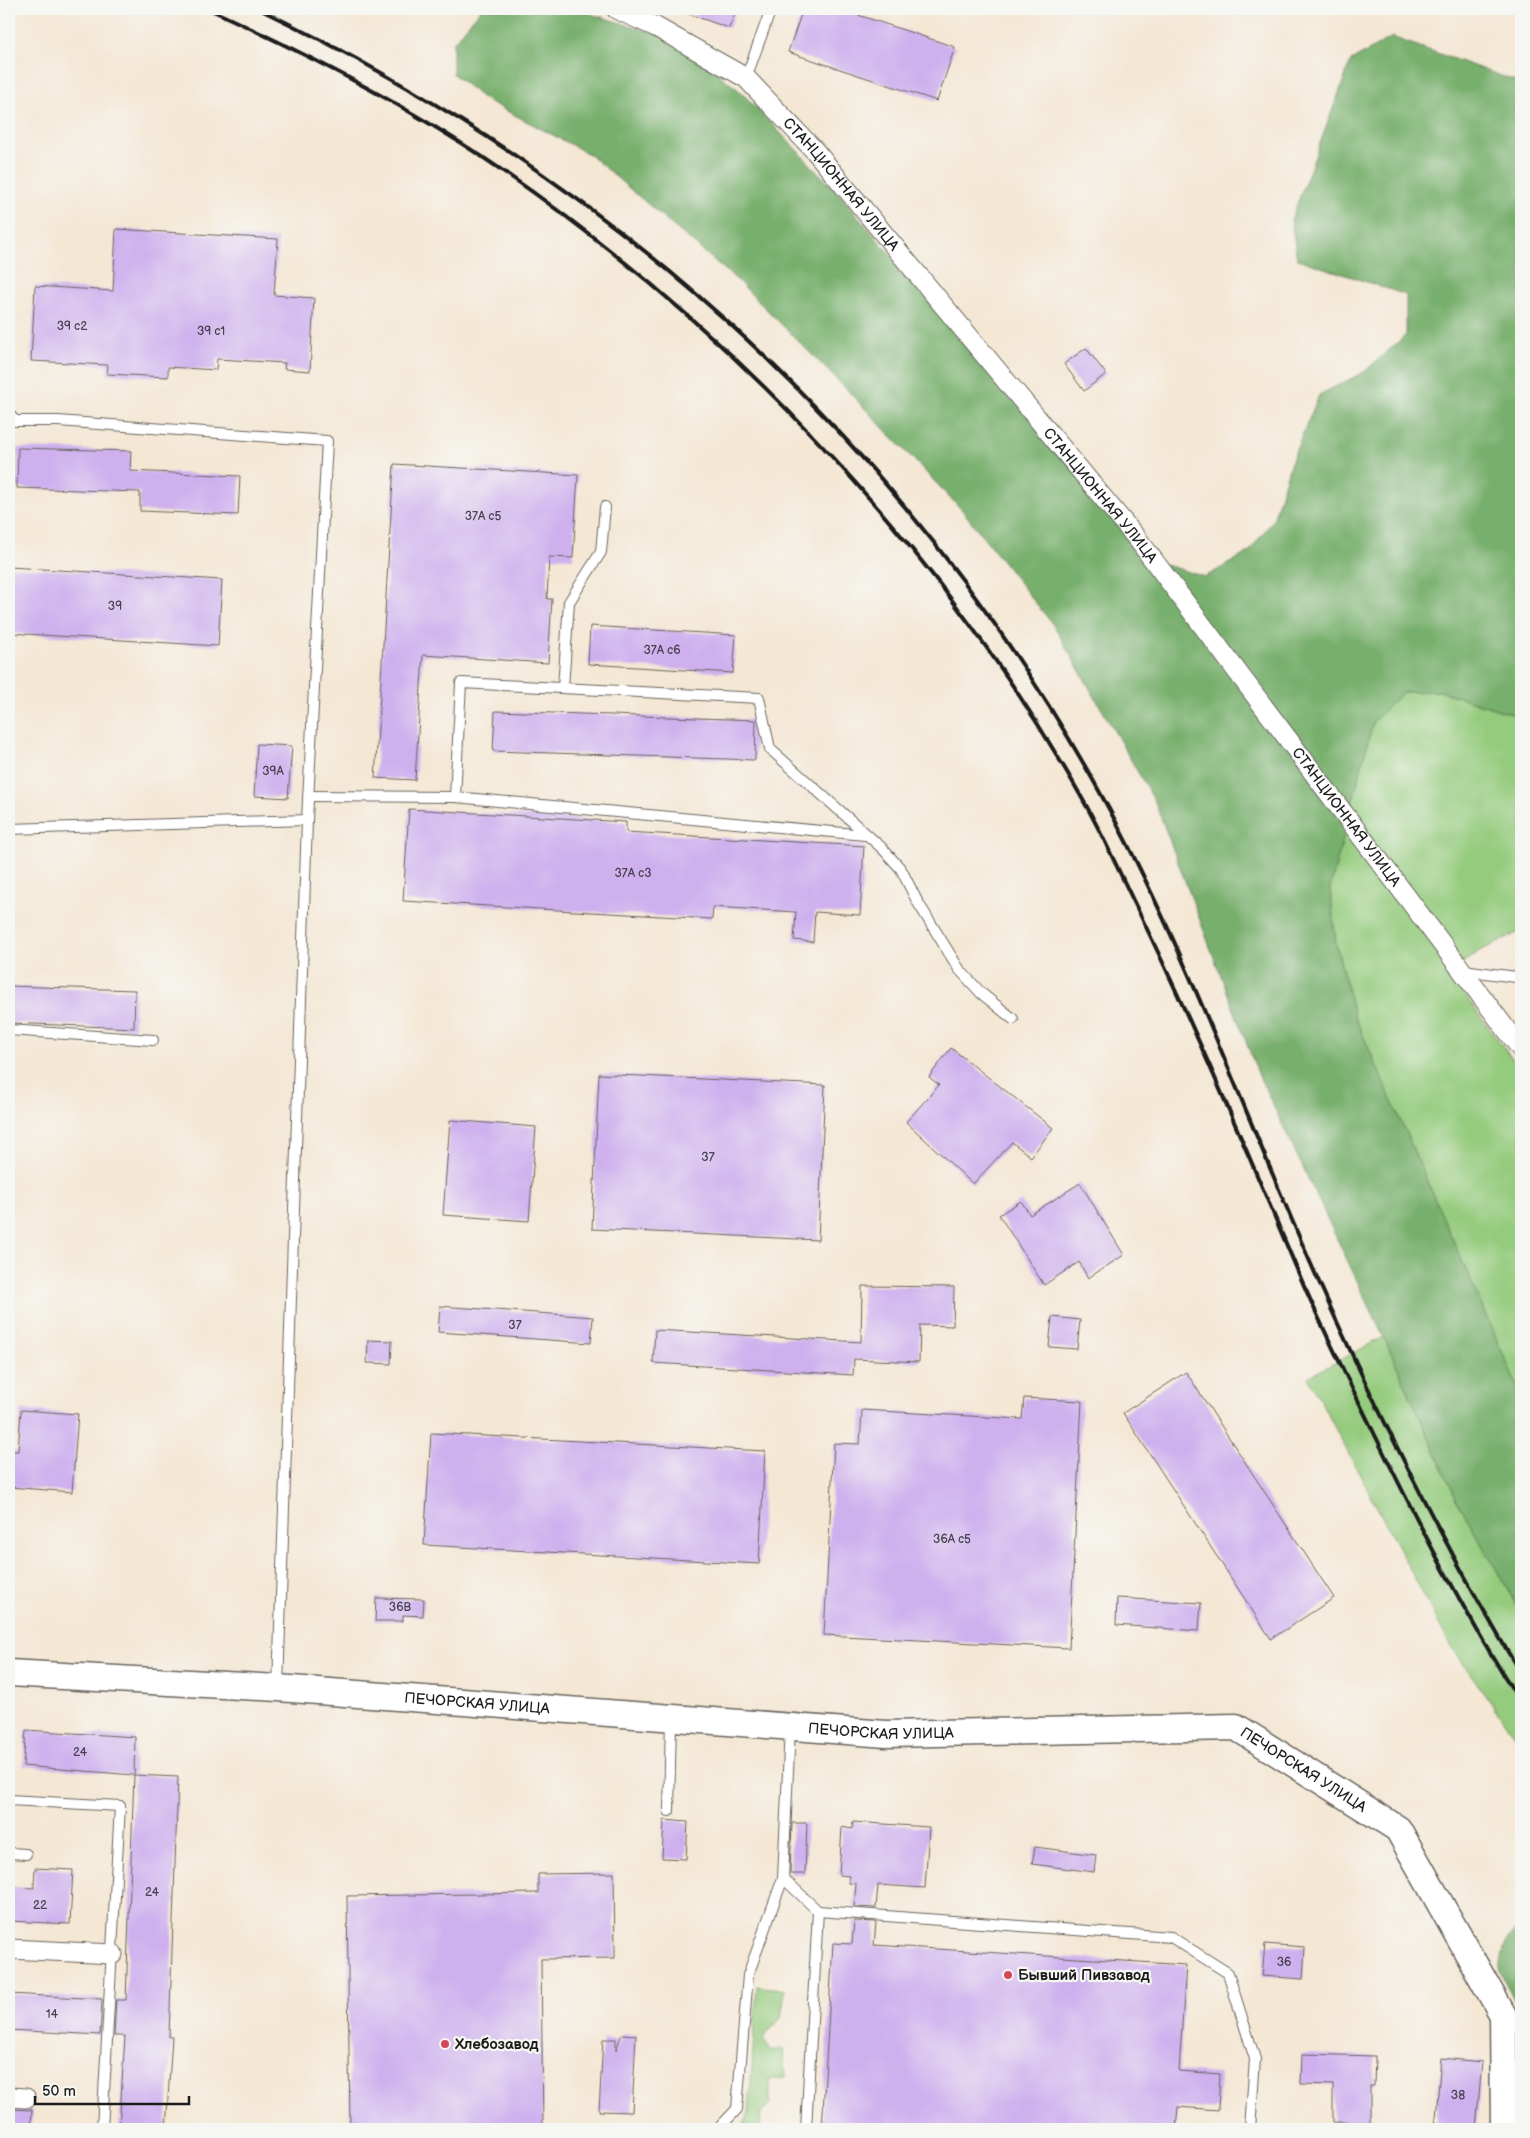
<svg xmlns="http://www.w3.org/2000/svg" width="1530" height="2138" font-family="'Balsamiq Sans',sans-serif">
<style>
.green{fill:#94cb7d;stroke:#58744c}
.forest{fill:#77af6c;stroke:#4a6644}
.building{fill:#ceb0ee}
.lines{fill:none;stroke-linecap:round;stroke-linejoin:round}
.lane-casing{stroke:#68635c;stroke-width:12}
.street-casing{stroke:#68635c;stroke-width:21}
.secondary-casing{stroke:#68635c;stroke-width:29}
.lane{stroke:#fff;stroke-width:10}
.street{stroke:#fff;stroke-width:19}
.secondary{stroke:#fff;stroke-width:26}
.rail{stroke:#1c1c1c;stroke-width:4}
.poi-dot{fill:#d1495b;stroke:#f6f6f2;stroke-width:2}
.labels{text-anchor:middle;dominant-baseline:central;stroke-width:4.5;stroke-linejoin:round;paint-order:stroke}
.number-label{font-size:12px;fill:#484150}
.street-label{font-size:15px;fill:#1c1c1c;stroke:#f6f6f2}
.poi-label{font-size:15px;font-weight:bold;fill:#1c1c1c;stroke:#f6f6f2;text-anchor:start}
</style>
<rect width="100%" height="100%" fill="#f6f6f2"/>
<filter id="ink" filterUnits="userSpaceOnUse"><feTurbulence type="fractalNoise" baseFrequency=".02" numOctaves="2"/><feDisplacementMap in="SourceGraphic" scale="10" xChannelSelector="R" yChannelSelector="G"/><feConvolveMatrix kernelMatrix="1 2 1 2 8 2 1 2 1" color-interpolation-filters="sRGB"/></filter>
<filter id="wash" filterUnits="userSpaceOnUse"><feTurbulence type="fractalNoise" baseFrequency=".0096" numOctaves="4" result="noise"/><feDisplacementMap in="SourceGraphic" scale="20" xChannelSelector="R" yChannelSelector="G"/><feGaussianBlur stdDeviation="1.12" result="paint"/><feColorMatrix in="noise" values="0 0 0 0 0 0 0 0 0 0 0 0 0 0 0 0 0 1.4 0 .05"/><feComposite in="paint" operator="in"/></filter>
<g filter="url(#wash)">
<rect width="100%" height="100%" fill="#f4e7d4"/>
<g class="green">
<path d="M 1440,691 L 1521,717 L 1521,931 L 1482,950 L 1448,972 L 1521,1071 L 1521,1395 L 1354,1015 L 1336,944 L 1330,888 L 1373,722 L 1403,692 Z"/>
<path d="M 1384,1337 L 1460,1507 L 1521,1612 L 1521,1745 L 1450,1645 L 1308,1377 Z"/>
<path d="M 757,1986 L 785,1990 L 781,2018 L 763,2038 L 771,2051 L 783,2049 L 785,2078 L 770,2080 L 770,2105 L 761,2113 L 760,2128 L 742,2129 L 749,2113 Z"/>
</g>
<g class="forest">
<path d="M 481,9 L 574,9 L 672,38 L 741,92 L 838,193 L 1151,560 L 1205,577 L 1249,552 L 1273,520 L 1291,462 L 1319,395 L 1364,372 L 1406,335 L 1406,295 L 1297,259 L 1291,220 L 1351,61 L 1392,37 L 1521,83 L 1521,717 L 1440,691 L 1403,692 L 1373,722 L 1330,888 L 1336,944 L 1354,1015 L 1521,1395 L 1521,1612 L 1460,1507 L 1384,1337 L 1259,1076 L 1155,802 L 1054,626 L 962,510 L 849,392 L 737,280 L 589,154 L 484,99 L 453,74 L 453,43 Z"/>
<path d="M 1521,1921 L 1521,2011 C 1496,1969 1490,1963 1521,1921 Z"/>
</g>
<g id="blocks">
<g class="building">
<path d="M 681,9 L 737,9 L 729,28 L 680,11 Z"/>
<path d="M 803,9 L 840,9 L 955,47 L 937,101 L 788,52 Z"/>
<path d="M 116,229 L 278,239 L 274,295 L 314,298 L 310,371 L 284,369 L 285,363 L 217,359 L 216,370 L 168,367 L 168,377 L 107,374 L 108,365 L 31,361 L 35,286 L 113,291 Z"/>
<path d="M 1086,348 L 1106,374 L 1084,391 L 1064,364 Z"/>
<path d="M 18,448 L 131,451 L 130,471 L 240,476 L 238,515 L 140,511 L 140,492 L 17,488 Z"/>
<path d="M 394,464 L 578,475 L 573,558 L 549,557 L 547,599 L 552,599 L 548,663 L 423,655 L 415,780 L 375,778 Z"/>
<path d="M 9,567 L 222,580 L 218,646 L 9,633 Z"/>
<path d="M 590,626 L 736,635 L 733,673 L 588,664 Z"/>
<path d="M 495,711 L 756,720 L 755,760 L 493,751 Z"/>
<path d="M 257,744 L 292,746 L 288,798 L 254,796 Z"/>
<path d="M 409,809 L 626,822 L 626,832 L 864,846 L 860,915 L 815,912 L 813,942 L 794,940 L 796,912 L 713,907 L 712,919 L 403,901 Z"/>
<path d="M 9,986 L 135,990 L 134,1028 L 9,1023 Z"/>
<path d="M 951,1048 L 1053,1128 L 1031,1157 L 1012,1142 L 973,1184 L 906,1122 L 939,1085 L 929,1077 Z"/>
<path d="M 599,1074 L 825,1085 L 818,1240 L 592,1229 Z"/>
<path d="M 450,1120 L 536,1127 L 529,1221 L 443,1215 Z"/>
<path d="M 1080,1183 L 1124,1255 L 1088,1278 L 1079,1262 L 1044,1285 L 999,1215 L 1021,1201 L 1030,1215 Z"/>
<path d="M 862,1286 L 954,1287 L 953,1326 L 920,1325 L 919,1362 L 854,1359 L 853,1375 L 653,1363 L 655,1330 L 861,1342 Z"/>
<path d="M 440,1306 L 593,1317 L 591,1343 L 438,1332 Z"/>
<path d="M 1052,1317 L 1080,1320 L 1077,1349 L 1049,1347 Z"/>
<path d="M 368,1340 L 392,1341 L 391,1364 L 367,1363 Z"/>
<path d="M 1186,1372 L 1334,1598 L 1271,1639 L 1123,1413 Z"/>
<path d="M 1024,1398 L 1082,1401 L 1069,1648 L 824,1635 L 834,1443 L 860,1444 L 862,1410 L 1022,1419 Z"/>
<path d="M 21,1410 L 78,1414 L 72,1492 L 9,1487 L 9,1451 L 18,1451 Z"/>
<path d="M 431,1433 L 765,1451 L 759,1564 L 424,1545 Z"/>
<path d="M 376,1598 L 424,1599 L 423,1616 L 403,1615 L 403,1621 L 375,1621 Z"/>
<path d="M 1117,1598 L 1201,1603 L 1199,1631 L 1116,1625 Z"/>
<path d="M 26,1730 L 135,1737 L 134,1775 L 23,1766 Z"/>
<path d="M 134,1775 L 178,1777 L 169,2037 L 172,2037 L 166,2129 L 119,2129 L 125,2036 L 114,2036 L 116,2000 L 126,2000 Z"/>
<path d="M 664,1820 L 688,1822 L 686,1859 L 662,1858 Z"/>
<path d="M 853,1822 L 929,1827 L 925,1888 L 878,1885 L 876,1908 L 854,1907 L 856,1884 L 849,1883 L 849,1876 L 839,1875 L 842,1827 L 852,1829 Z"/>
<path d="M 792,1823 L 807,1823 L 805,1874 L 790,1874 Z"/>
<path d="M 1035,1847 L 1096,1855 L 1094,1872 L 1032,1864 Z"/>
<path d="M 35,1868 L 73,1870 L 70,1924 L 9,1921 L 9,1887 L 34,1888 Z"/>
<path d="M 614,1873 L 615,1958 L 541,1959 L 543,2129 L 350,2129 L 347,1896 L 538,1893 L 538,1874 Z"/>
<path d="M 854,1921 L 876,1922 L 874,1945 L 1186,1965 L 1179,2071 L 1220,2074 L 1218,2110 L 1178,2107 L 1176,2129 L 822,2129 L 833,1943 L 852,1944 Z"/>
<path d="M 1265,1944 L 1305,1947 L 1303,1979 L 1262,1976 Z"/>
<path d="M 9,1994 L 102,1999 L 100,2035 L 9,2030 Z"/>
<path d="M 622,2034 L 636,2035 L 632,2112 L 599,2111 L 603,2039 L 616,2039 L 616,2050 Z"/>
<path d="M 1302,2054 L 1375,2056 L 1374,2086 L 1370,2086 L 1370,2123 L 1333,2122 L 1333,2085 L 1301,2084 Z"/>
<path d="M 1441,2058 L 1482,2062 L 1476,2129 L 1435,2129 Z"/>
<path d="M 9,2109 L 32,2110 L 31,2129 L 9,2129 Z"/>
</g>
</g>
</g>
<g filter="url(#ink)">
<use href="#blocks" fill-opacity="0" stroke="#68635c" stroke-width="1"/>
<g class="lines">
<g class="lane-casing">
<g id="lane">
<path d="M 746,78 L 771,9"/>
<path d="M 9,414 L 15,421 L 58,421 L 327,441 L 307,820 L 278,1687"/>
<path d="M 563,688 L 569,602 L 601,552 L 605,507"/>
<path d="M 308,796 L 455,797 L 865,835"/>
<path d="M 455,797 L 461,683 L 759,698 L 770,749 L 882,848 L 901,869 L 917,901 L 959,969 L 981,993 L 1013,1019"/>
<path d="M 9,829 L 307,820"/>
<path d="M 1463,970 L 1516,977 L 1521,973"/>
<path d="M 9,1030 L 153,1040"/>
<path d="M 9,1800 L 120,1806 L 102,2129"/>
<path d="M 669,1811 L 671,1719"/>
<path d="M 9,1853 L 26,1854"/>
<path d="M 783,1878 L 818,1911 L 1171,1937 L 1228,1973 L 1255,2059 L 1250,2129"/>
<path d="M 718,2129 L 737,2109 L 748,1975 L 783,1878 L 790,1728"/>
<path d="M 806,2129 L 818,1911"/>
</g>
</g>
<g class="street-casing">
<g id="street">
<path id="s1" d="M 616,9 L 656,27 L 746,78 L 815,151 L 1139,541 L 1521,1049"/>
<path d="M 9,1949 L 113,1954"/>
<path d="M 9,2097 L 26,2098"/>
</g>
</g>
<g class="secondary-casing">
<g id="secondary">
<path id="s2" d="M 9,1673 L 278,1688 L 886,1734 L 1236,1727 L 1398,1829 L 1503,2015 L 1504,2129"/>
</g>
</g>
<use href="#lane" class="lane"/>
<use href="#street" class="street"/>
<use href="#secondary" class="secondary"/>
<g class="rail">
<path d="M 209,9 C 303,52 395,99 481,156 C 728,322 942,547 1087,807 C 1103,836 1117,867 1131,896 C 1193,1022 1247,1152 1302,1281 C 1324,1332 1349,1381 1373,1431 C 1419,1525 1465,1615 1521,1703"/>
<path d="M 259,9 C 623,184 916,452 1109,809 C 1191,961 1248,1124 1319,1282 C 1379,1416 1445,1548 1521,1674"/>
</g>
</g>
</g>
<g class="poi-dot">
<circle cx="1008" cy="1975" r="5"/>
<circle cx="445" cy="2044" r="5"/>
</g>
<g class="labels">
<g class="number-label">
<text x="72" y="326">39 с2</text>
<text x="211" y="331">39 с1</text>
<text x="483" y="516">37А с5</text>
<text x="115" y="606">39</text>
<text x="662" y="650">37А с6</text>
<text x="273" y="771">39А</text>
<text x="633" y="873">37А с3</text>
<text x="708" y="1157">37</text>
<text x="515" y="1325">37</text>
<text x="952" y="1539">36А с5</text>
<text x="400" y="1607">36В</text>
<text x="80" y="1752">24</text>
<text x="152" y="1892">24</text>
<text x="40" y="1905">22</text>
<text x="1284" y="1962">36</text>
<text x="52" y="2014">14</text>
<text x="1458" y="2095">38</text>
</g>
<g class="street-label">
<text stroke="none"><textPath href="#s1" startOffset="290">СТАНЦИОННАЯ УЛИЦА</textPath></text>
<text stroke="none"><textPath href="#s1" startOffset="695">СТАНЦИОННАЯ УЛИЦА</textPath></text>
<text stroke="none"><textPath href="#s1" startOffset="1100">СТАНЦИОННАЯ УЛИЦА</textPath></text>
<text stroke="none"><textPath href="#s2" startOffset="469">ПЕЧОРСКАЯ УЛИЦА</textPath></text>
<text stroke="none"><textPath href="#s2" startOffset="874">ПЕЧОРСКАЯ УЛИЦА</textPath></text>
<text stroke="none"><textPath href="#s2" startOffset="1309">ПЕЧОРСКАЯ УЛИЦА</textPath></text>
</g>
<g class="poi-label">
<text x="1018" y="1975">Бывший Пивзавод</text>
<text x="455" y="2044">Хлебозавод</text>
</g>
</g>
<rect width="1530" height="2138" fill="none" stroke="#f6f6f2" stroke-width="30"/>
<path d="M35 2096v8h154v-8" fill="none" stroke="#1c1c1c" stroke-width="2.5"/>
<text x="42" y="2096" font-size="15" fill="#1c1c1c" stroke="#f6f6f2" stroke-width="4" paint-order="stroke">50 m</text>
</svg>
